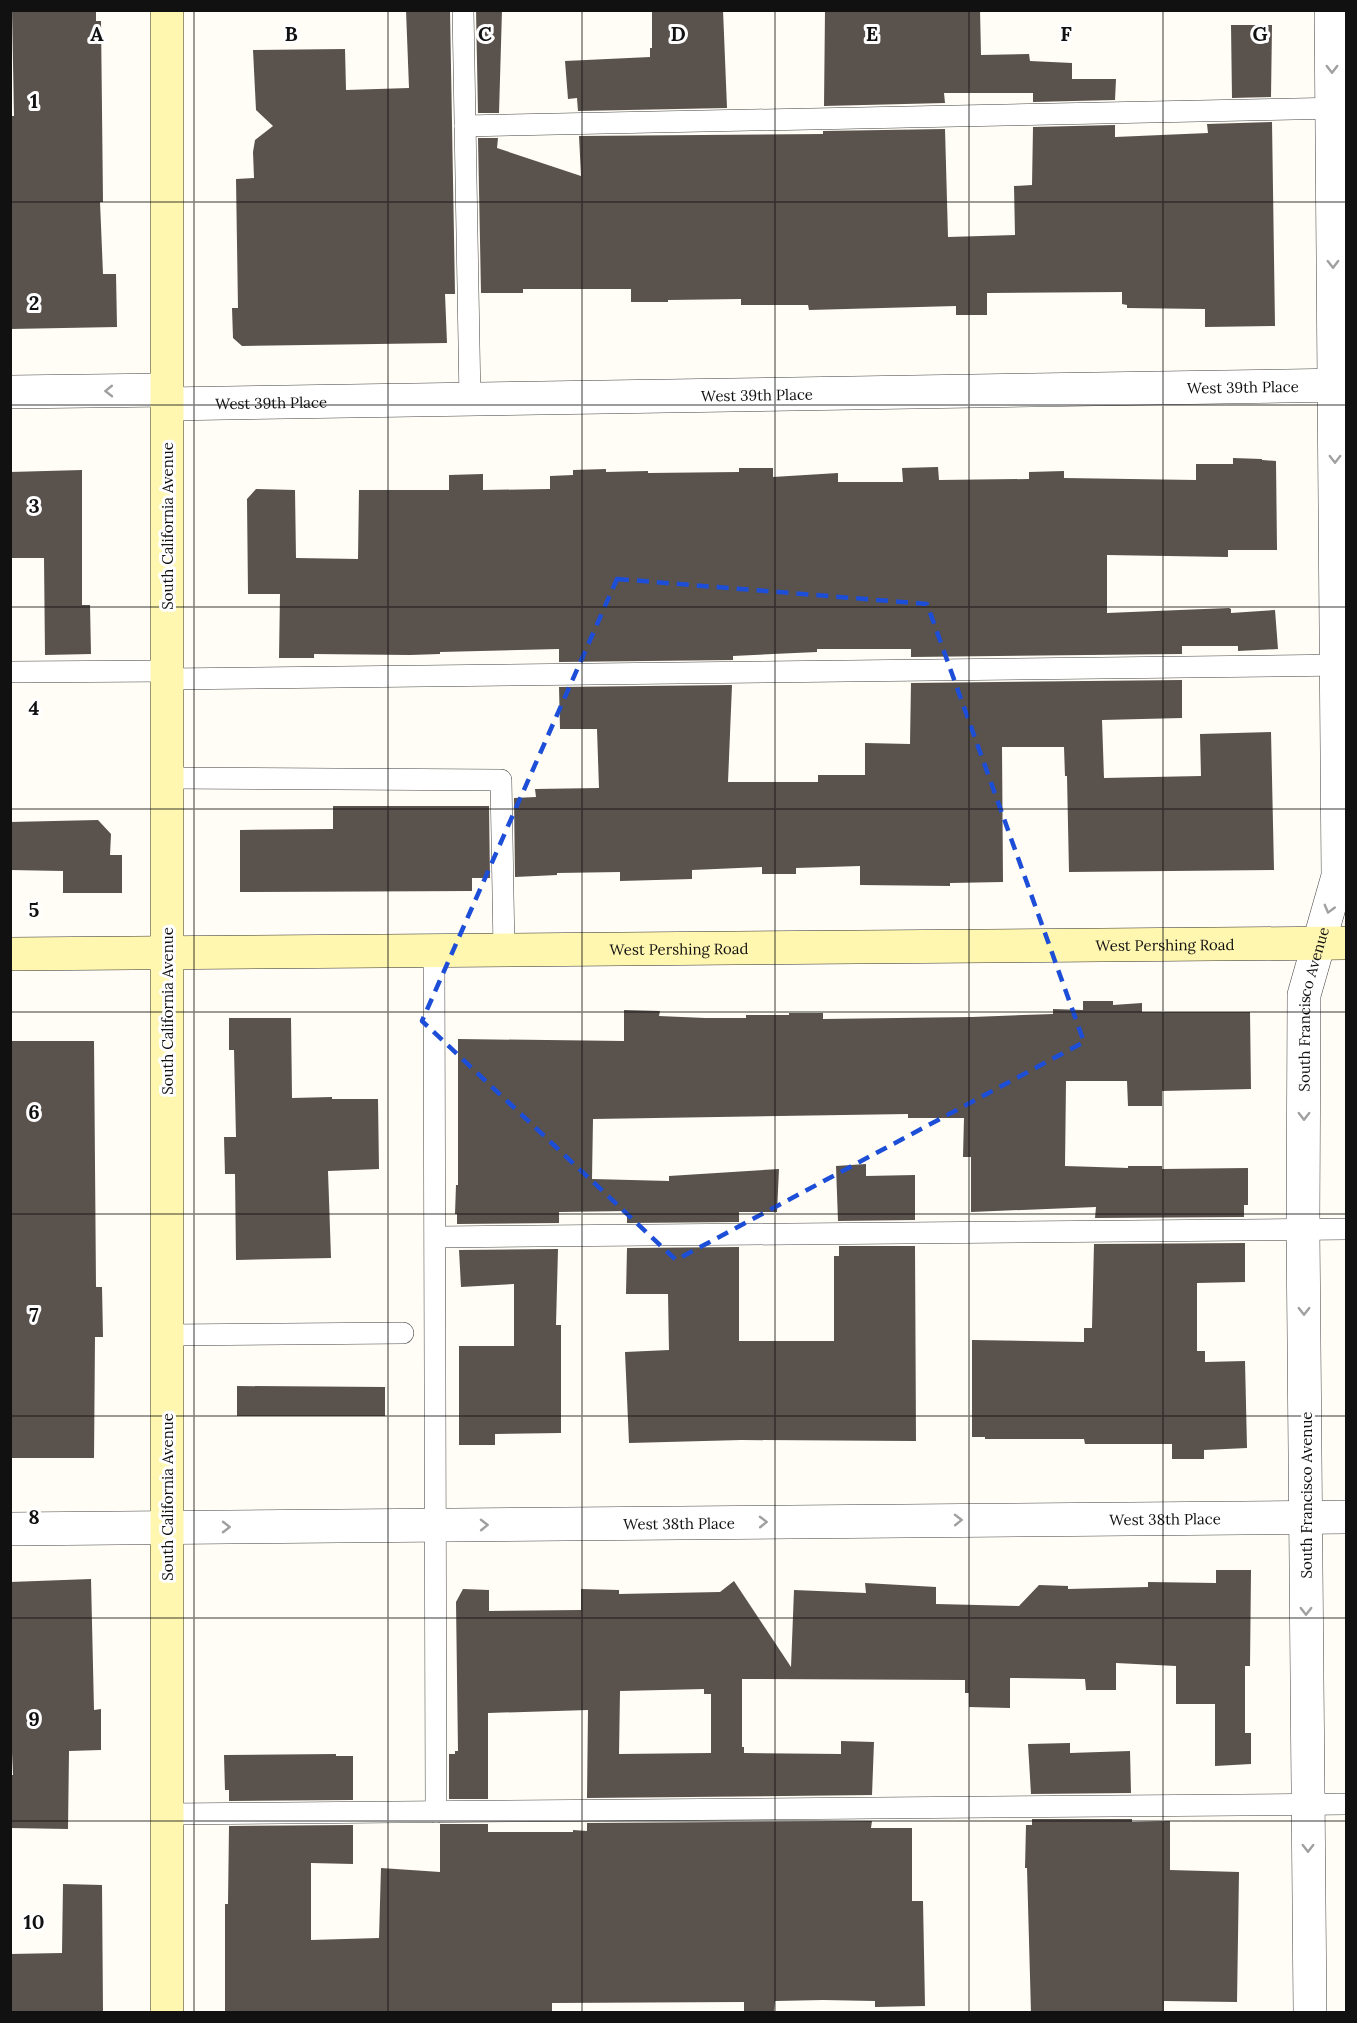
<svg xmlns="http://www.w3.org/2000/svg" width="1357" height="2023" font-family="Lora,serif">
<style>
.building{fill:#5a524d;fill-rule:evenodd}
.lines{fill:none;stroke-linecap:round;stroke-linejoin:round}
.lane-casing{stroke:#444;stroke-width:22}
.street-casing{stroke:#444;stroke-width:34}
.secondary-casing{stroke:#333;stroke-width:34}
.lane{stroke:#fff;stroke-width:21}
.street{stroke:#fff;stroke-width:33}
.secondary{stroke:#fff6b0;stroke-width:33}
.oneway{stroke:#a0a0a0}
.marked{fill:none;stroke:#1d4ed8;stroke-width:4.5;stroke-dasharray:12 8;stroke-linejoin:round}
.grid{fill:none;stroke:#111;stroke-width:1.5;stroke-opacity:0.55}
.labels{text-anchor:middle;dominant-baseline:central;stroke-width:6;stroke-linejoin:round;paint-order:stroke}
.street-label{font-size:15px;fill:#111;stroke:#fff}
.grid-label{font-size:20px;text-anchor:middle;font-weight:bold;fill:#111;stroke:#fff;stroke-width:6;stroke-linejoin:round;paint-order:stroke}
</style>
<rect width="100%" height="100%" fill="#fffdf5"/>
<g class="building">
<path d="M 12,10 L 96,10 L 96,21 L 101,21 L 103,202 L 100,202 L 103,274 L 116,274 L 117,327 L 10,329 L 10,116 L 14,116 Z"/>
<path d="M 406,10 L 450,10 L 455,294 L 445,294 L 447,343 L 242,346 L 233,338 L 232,308 L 238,308 L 236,179 L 254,178 L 253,152 L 255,140 L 273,126 L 256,110 L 253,50 L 345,49 L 346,90 L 409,88 Z"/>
<path d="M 476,10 L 502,10 L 499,113 L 478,113 Z"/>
<path d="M 652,10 L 723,10 L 727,108 L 578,111 L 577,98 L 568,99 L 565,61 L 650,57 L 650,48 L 652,48 Z"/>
<path d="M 825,10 L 980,10 L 981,55 L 1029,54 L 1030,61 L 1072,63 L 1072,79 L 1116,79 L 1115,100 L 1033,102 L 1033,93 L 944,93 L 945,103 L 824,106 Z"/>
<path d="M 1231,25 L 1272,25 L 1271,97 L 1232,98 Z"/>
<path d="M 1272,122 L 1275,326 L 1205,327 L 1205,309 L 1127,308 L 1127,305 L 1122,304 L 1122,292 L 987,293 L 987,315 L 956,315 L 956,306 L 809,310 L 808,305 L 741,305 L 741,299 L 668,300 L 668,302 L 631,302 L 631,289 L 523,289 L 523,293 L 481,293 L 478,138 L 498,138 L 497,148 L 581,176 L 579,136 L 823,134 L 823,131 L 945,129 L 948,237 L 1015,235 L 1014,186 L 1032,185 L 1033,127 L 1115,125 L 1115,137 L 1208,133 L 1207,124 Z"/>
<path d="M 1233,458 L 1262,459 L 1262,460 L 1276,461 L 1277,550 L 1228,550 L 1228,557 L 1107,555 L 1107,613 L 1229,608 L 1231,609 L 1231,613 L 1275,610 L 1278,649 L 1238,651 L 1238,646 L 1182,646 L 1182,654 L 911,657 L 911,649 L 817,649 L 817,652 L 733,656 L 733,660 L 559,662 L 559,649 L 440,652 L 440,654 L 410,655 L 314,654 L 314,658 L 279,658 L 280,594 L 248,594 L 247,499 L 256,489 L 295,490 L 296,558 L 358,559 L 359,490 L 449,490 L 449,475 L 483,474 L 483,490 L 550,489 L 550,476 L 573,475 L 573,470 L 606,469 L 606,472 L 648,471 L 648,473 L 739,472 L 739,468 L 773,468 L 773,477 L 838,473 L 838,482 L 903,482 L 902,468 L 938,467 L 939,480 L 1029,479 L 1029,472 L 1064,471 L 1064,478 L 1196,480 L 1196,464 L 1233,464 Z"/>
<path d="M 82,470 L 82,605 L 90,605 L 91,654 L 45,655 L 44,558 L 10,558 L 10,472 Z"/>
<path d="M 1182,680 L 1182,718 L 1102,720 L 1104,778 L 1201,776 L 1200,734 L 1271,732 L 1274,870 L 1069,872 L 1067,776 L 1065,776 L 1064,747 L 1002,747 L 1003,882 L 950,883 L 950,886 L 860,885 L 860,866 L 796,868 L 796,874 L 762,874 L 762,867 L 692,870 L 692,879 L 620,881 L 620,872 L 557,873 L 557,875 L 515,877 L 514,798 L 536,797 L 535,789 L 599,788 L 597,729 L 560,729 L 559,687 L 732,685 L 728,782 L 818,782 L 818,775 L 865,775 L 865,743 L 910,744 L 911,683 Z"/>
<path d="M 333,806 L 489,806 L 490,878 L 472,878 L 472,891 L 240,892 L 240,830 L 333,829 Z"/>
<path d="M 98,820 L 111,834 L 110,855 L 122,855 L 122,893 L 63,893 L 63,871 L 10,870 L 10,822 Z"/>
<path d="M 1083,1001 L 1113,1001 L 1113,1005 L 1142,1003 L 1142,1012 L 1250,1012 L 1251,1089 L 1162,1091 L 1162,1106 L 1128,1106 L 1127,1081 L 1066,1081 L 1065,1166 L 1128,1168 L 1128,1166 L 1162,1166 L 1162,1169 L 1248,1168 L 1248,1205 L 1244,1205 L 1244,1217 L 1095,1218 L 1096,1207 L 971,1212 L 971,1157 L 963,1157 L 964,1118 L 908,1118 L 908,1114 L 593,1119 L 592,1179 L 669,1181 L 669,1176 L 779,1169 L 777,1212 L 739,1212 L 739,1222 L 627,1223 L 627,1211 L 559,1212 L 559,1223 L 457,1224 L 457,1214 L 455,1214 L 456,1185 L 458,1185 L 458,1039 L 624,1041 L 624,1010 L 660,1011 L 659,1016 L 705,1018 L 746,1018 L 746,1015 L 789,1015 L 789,1013 L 823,1013 L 823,1019 L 972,1017 L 1053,1014 L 1053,1009 L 1083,1010 Z"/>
<path d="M 229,1018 L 291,1018 L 292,1098 L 332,1097 L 332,1099 L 378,1099 L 379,1169 L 328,1171 L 331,1258 L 236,1260 L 235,1174 L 225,1174 L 224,1137 L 236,1137 L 234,1050 L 229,1050 Z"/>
<path d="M 10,1041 L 94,1041 L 96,1287 L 102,1287 L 103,1337 L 95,1337 L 94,1458 L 10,1458 Z"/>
<path d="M 866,1164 L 866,1176 L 915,1175 L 915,1220 L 838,1221 L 836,1166 Z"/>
<path d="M 1245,1243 L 1245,1282 L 1197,1283 L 1197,1351 L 1205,1351 L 1205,1362 L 1245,1361 L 1247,1448 L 1204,1450 L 1204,1459 L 1172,1459 L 1172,1444 L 1085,1444 L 1084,1439 L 985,1439 L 985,1437 L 972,1437 L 972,1340 L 1084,1342 L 1084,1328 L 1092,1328 L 1094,1244 Z"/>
<path d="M 839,1246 L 915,1246 L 916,1441 L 741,1440 L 629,1443 L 625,1352 L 669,1350 L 668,1294 L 626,1294 L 627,1248 L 739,1247 L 739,1341 L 834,1341 L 834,1256 L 839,1256 Z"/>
<path d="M 558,1249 L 556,1325 L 561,1325 L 561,1433 L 495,1434 L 495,1445 L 459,1445 L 459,1346 L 514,1346 L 514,1284 L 461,1287 L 459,1250 Z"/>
<path d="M 237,1386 L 385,1387 L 385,1416 L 237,1416 Z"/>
<path d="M 1216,1570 L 1251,1570 L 1250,1666 L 1245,1666 L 1245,1733 L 1251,1733 L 1251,1764 L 1215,1766 L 1215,1704 L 1176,1704 L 1176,1666 L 1116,1663 L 1116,1690 L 1086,1690 L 1085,1679 L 1010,1678 L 1010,1708 L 969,1707 L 969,1693 L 965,1693 L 965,1680 L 742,1679 L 742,1747 L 744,1747 L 744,1753 L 841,1754 L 841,1741 L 874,1742 L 872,1795 L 587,1798 L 588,1710 L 488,1713 L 488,1799 L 449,1799 L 449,1754 L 455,1754 L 455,1751 L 458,1751 L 456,1602 L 463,1589 L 489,1590 L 489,1611 L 581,1610 L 581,1589 L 619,1590 L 619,1594 L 720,1592 L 734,1581 L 791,1667 L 794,1590 L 866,1593 L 865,1583 L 936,1587 L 936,1604 L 1019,1606 L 1039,1585 L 1068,1586 L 1068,1589 L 1148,1587 L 1148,1582 L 1216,1583 ZM 704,1689 L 704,1694 L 711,1694 L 711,1753 L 619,1754 L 620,1691 Z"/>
<path d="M 91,1579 L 94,1710 L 101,1709 L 101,1750 L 69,1751 L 68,1829 L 10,1828 L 10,1775 L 13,1775 L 10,1708 L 10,1582 Z"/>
<path d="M 1070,1743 L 1070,1753 L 1130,1751 L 1131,1793 L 1031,1794 L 1028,1744 Z"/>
<path d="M 336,1754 L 336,1756 L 353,1756 L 353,1800 L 229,1801 L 229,1790 L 225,1790 L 224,1755 Z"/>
<path d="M 1032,1819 L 1132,1819 L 1132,1822 L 1170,1821 L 1170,1870 L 1239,1872 L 1237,2002 L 1164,2001 L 1164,2013 L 1031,2013 L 1027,1868 L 1025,1868 L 1026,1825 L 1032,1825 Z"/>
<path d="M 872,1821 L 871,1828 L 912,1828 L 912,1901 L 923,1901 L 925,2006 L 875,2007 L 875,2001 L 823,2000 L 775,2001 L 774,2013 L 744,2013 L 744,2002 L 552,2003 L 552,2013 L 225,2013 L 225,1904 L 228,1904 L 229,1826 L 353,1825 L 353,1864 L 311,1863 L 311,1940 L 379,1938 L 381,1868 L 440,1872 L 440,1824 L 488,1824 L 488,1832 L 573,1832 L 573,1830 L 587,1831 L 587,1823 Z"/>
<path d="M 63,1884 L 102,1885 L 103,2013 L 10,2013 L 10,1954 L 62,1953 Z"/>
</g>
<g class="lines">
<g class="lane-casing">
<g id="lane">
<path d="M 463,10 L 470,400"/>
<path d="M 465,126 L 1343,108"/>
<path d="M 10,672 L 167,671"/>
<path d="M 167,679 L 1346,665"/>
<path d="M 167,778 L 501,780 L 504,950"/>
<path d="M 434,950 L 436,1812"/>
<path d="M 436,1237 L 1346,1229"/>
<path d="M 167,1335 L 403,1333"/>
<path d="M 167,1814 L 1346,1804"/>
</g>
</g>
<g class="street-casing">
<g id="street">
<path d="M 10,392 L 167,390"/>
<path id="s1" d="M 167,404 L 1346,385"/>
<path id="s2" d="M 10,1529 L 1346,1517"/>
<path id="s3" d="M 1310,2012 L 1303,1229 L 1304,995 L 1338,876 L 1331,10"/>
</g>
</g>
<g class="secondary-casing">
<g id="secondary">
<path id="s4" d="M 10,954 L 1346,943"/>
<path d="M 167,2012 L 167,10"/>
</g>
</g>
<use href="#lane" class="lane"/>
<use href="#street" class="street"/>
<use href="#secondary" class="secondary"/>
</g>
<defs><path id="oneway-chevron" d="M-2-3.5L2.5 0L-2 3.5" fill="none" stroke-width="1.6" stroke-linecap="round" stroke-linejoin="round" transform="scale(1.5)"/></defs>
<g class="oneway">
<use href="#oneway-chevron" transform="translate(1332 69) rotate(90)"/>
<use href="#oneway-chevron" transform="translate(1333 264) rotate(89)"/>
<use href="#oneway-chevron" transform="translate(109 391) rotate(179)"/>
<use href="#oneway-chevron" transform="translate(1335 459) rotate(90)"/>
<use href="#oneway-chevron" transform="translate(1329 909) rotate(105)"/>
<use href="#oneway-chevron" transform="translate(1304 1116) rotate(90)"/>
<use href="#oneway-chevron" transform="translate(1304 1311) rotate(90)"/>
<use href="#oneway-chevron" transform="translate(958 1520) rotate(-1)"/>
<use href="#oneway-chevron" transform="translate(763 1522) rotate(-1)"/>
<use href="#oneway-chevron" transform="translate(484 1525) rotate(-1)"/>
<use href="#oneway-chevron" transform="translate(226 1527)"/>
<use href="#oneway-chevron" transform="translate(1306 1611) rotate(90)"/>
<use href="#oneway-chevron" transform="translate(1308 1848) rotate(90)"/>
</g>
<path class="marked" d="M 617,579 L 927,604 L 1084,1042 L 676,1260 L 422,1021 Z"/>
<path class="grid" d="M 194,10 L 194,2012M 388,10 L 388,2012M 582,10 L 582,2012M 775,10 L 775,2012M 969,10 L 969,2012M 1163,10 L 1163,2012M 10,202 L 1346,202M 10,405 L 1346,405M 10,607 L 1346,607M 10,809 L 1346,809M 10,1012 L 1346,1012M 10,1214 L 1346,1214M 10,1416 L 1346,1416M 10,1618 L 1346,1618M 10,1821 L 1346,1821"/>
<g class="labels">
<g class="street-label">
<text stroke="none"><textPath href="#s1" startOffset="1076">West 39th Place</textPath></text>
<text stroke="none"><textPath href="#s1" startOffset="590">West 39th Place</textPath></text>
<text stroke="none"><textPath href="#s1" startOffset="104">West 39th Place</textPath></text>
<text transform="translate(167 526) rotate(-90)">South California Avenue</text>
<text stroke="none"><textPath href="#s4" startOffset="1155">West Pershing Road</textPath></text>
<text stroke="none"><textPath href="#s4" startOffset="669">West Pershing Road</textPath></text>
<text transform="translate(167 1011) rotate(-90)">South California Avenue</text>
<text stroke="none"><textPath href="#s3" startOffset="1004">South Francisco Avenue</textPath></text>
<text transform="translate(1306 1495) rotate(-90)">South Francisco Avenue</text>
<text transform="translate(167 1497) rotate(-90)">South California Avenue</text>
<text stroke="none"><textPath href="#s2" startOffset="1155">West 38th Place</textPath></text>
<text stroke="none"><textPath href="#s2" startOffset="669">West 38th Place</textPath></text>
</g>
</g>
<g class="grid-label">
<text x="97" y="41">A</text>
<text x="291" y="41">B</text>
<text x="485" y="41">C</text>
<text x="678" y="41">D</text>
<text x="872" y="41">E</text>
<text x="1066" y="41">F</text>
<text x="1260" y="41">G</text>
<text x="34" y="108">1</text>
<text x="34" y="310">2</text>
<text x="34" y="513">3</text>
<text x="34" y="715">4</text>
<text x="34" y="917">5</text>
<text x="34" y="1119">6</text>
<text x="34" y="1322">7</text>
<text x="34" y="1524">8</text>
<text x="34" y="1726">9</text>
<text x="34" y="1929">10</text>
</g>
<rect width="1357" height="2023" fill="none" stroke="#111111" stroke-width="24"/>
</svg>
